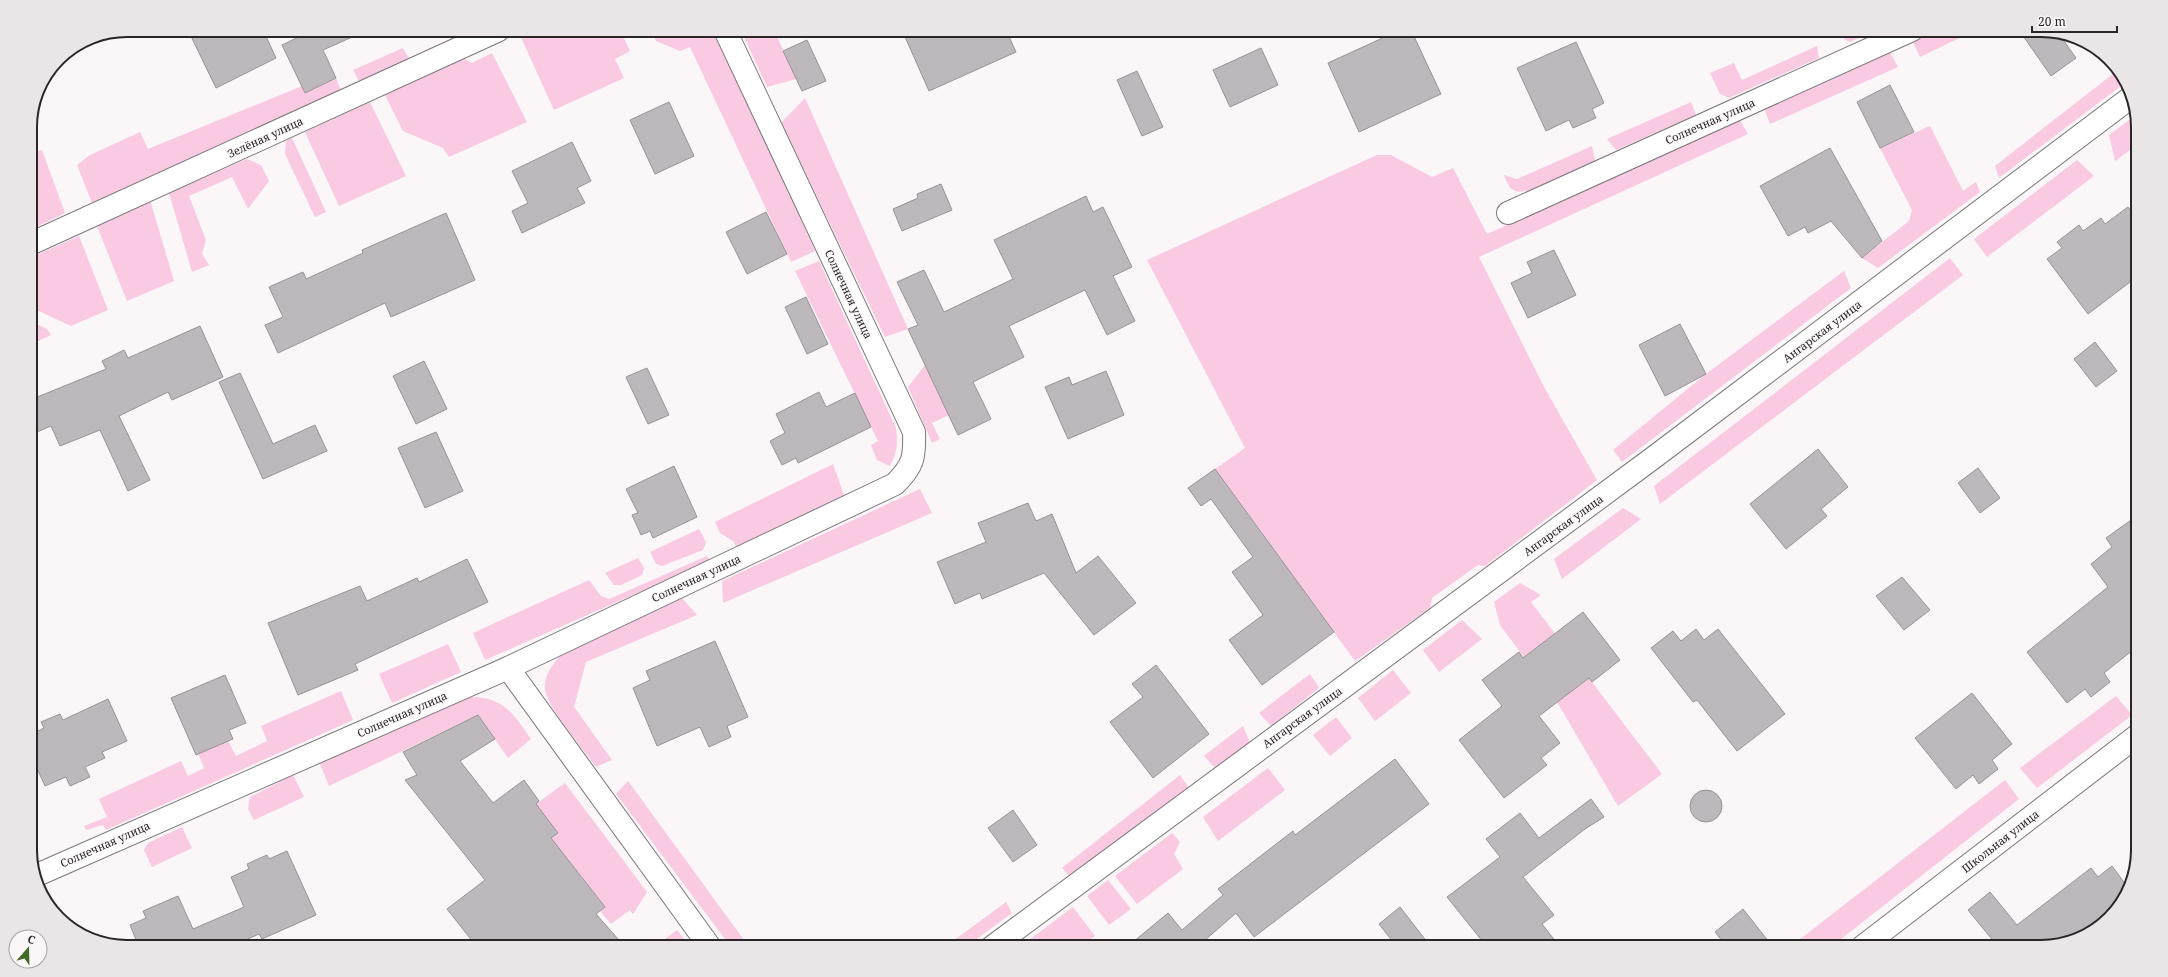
<svg xmlns="http://www.w3.org/2000/svg" width="2168" height="977" font-family="'Noto Serif',serif">
<style>
.green{fill:#f9cae2}
.building{fill:#bdb8bb;stroke:#989496}
.lines{fill:none;stroke-linecap:round;stroke-linejoin:round}
.minor-casing{stroke:#7b7779;stroke-width:24}
.tertiary-casing{stroke:#7b7779;stroke-width:24}
.minor{stroke:#fff;stroke-width:22}
.tertiary{stroke:#fff;stroke-width:22}
.labels{text-anchor:middle;dominant-baseline:central;stroke-width:3;stroke-linejoin:round;paint-order:stroke}
.street-label{font-size:11px;fill:#282627;stroke:#fbf6f8}
.rim{fill:none;stroke:#282627;stroke-width:2}
</style>
<rect width="100%" height="100%" fill="#fbf6f8"/>
<g class="green">
<path d="M 526,30 L 620,30 L 630,51 L 615,59 L 624,78 L 554,110 L 519,33 Z"/>
<path d="M 652,30 L 715,30 L 815,251 L 791,262 L 690,47 L 680,51 L 656,41 Z"/>
<path d="M 741,30 L 774,30 L 796,79 L 767,87 Z"/>
<path d="M 1839,30 L 1859,30 L 1860,37 L 1850,42 L 1844,39 Z"/>
<path d="M 1934,30 L 1976,30 L 1920,57 L 1912,40 Z"/>
<path d="M 1817,46 L 1819,58 L 1729,98 L 1720,94 L 1710,73 L 1734,63 L 1742,80 Z"/>
<path d="M 403,48 L 409,59 L 360,83 L 353,70 Z"/>
<path d="M 1889,51 L 1898,67 L 1770,124 L 1764,108 Z"/>
<path d="M 492,53 L 527,122 L 449,157 L 443,148 L 403,131 L 385,95 L 461,57 L 472,63 Z"/>
<path d="M 2118,70 L 2121,73 L 2125,83 L 1999,178 L 1995,166 Z"/>
<path d="M 336,78 L 341,91 L 92,203 L 77,165 L 90,155 L 140,132 L 148,149 L 302,86 L 305,92 Z"/>
<path d="M 805,98 L 908,329 L 885,337 L 781,123 Z"/>
<path d="M 370,102 L 406,176 L 339,206 L 305,132 Z"/>
<path d="M 1691,102 L 1696,115 L 1616,150 L 1607,139 Z"/>
<path d="M 2136,115 L 2138,121 L 2138,144 L 2115,161 L 2109,135 Z"/>
<path d="M 1740,120 L 1748,134 L 1479,257 L 1544,387 L 1597,480 L 1485,566 L 1478,565 L 1432,598 L 1430,608 L 1355,661 L 1215,469 L 1245,448 L 1147,260 L 1377,155 L 1391,155 L 1432,177 L 1453,168 L 1487,234 Z"/>
<path d="M 1930,126 L 1963,191 L 1976,182 L 1980,192 L 1878,268 L 1862,258 L 1909,221 L 1912,210 L 1880,148 Z"/>
<path d="M 292,138 L 326,212 L 315,217 L 285,154 L 286,141 Z"/>
<path d="M 1592,146 L 1595,161 L 1531,190 L 1518,192 L 1510,188 L 1504,175 L 1517,179 Z"/>
<path d="M 42,150 L 65,213 L 30,230 L 30,155 Z"/>
<path d="M 247,159 L 261,165 L 269,181 L 248,209 L 232,177 L 189,196 L 206,240 L 202,254 L 209,265 L 192,272 L 169,193 Z"/>
<path d="M 2077,160 L 2094,176 L 1987,257 L 1974,239 Z"/>
<path d="M 150,200 L 174,281 L 127,301 L 97,226 Z"/>
<path d="M 79,236 L 108,310 L 71,326 L 30,307 L 30,258 Z"/>
<path d="M 1950,258 L 1963,275 L 1660,504 L 1654,486 Z"/>
<path d="M 819,261 L 896,428 C 898,443 897,453 890,466 L 877,460 L 871,445 L 878,441 L 795,271 Z"/>
<path d="M 1844,271 L 1851,288 L 1622,462 L 1613,450 L 1706,374 Z"/>
<path d="M 30,321 L 47,329 L 51,335 L 30,345 Z"/>
<path d="M 925,365 L 949,415 L 932,423 L 940,439 L 932,443 L 908,387 Z"/>
<path d="M 833,464 L 844,495 L 736,547 L 733,541 L 720,533 L 715,522 Z"/>
<path d="M 920,489 L 932,513 L 723,603 L 722,581 Z"/>
<path d="M 1623,508 L 1641,519 L 1562,579 L 1554,559 Z"/>
<path d="M 699,529 L 706,542 L 703,550 L 662,566 L 656,564 L 650,552 Z"/>
<path d="M 707,556 L 710,561 L 485,660 L 473,633 L 589,580 L 601,596 L 609,599 Z"/>
<path d="M 638,558 L 644,568 L 642,575 L 621,585 L 614,585 L 605,573 Z"/>
<path d="M 1520,583 L 1541,595 L 1531,602 L 1662,774 L 1618,806 L 1557,702 L 1500,625 L 1494,602 Z"/>
<path d="M 682,598 L 697,615 L 586,662 L 574,707 L 612,760 L 596,767 C 585,751 547,707 545,690 C 543,676 553,664 561,655 Z"/>
<path d="M 1462,620 L 1482,639 L 1439,672 L 1423,650 Z"/>
<path d="M 448,644 L 461,672 L 392,703 L 379,674 Z"/>
<path d="M 1393,670 L 1411,693 L 1375,721 L 1358,698 Z"/>
<path d="M 1310,674 L 1319,688 L 1271,726 L 1259,713 Z"/>
<path d="M 341,691 L 353,720 L 106,830 L 103,825 L 86,830 L 84,826 L 107,817 L 99,799 L 181,761 L 188,776 L 204,768 L 198,753 L 228,741 L 236,756 L 267,741 L 261,726 Z"/>
<path d="M 2116,696 L 2132,715 L 2037,788 L 2020,768 Z"/>
<path d="M 473,697 C 505,698 514,715 531,739 L 508,758 L 478,715 L 329,786 L 320,764 L 444,703 Z"/>
<path d="M 1336,717 L 1352,738 L 1330,756 L 1313,735 Z"/>
<path d="M 1243,726 L 1250,743 L 1216,769 L 1204,756 Z"/>
<path d="M 1268,768 L 1285,790 L 1218,841 L 1203,817 Z"/>
<path d="M 293,775 L 304,797 L 254,820 L 248,809 L 250,797 Z"/>
<path d="M 1180,775 L 1189,788 L 1070,877 L 1062,868 Z"/>
<path d="M 2005,780 L 2019,799 L 1831,947 L 1790,947 Z"/>
<path d="M 628,781 L 749,947 L 731,947 L 616,794 Z"/>
<path d="M 565,783 L 647,892 L 633,914 L 630,910 L 611,924 L 600,911 L 605,907 L 567,858 L 561,862 L 546,842 L 558,833 L 542,812 L 531,820 L 525,812 Z"/>
<path d="M 182,827 L 192,848 L 152,867 L 144,850 L 148,843 Z"/>
<path d="M 1172,833 L 1180,842 L 1174,854 L 1183,869 L 1137,904 L 1115,876 Z"/>
<path d="M 1108,880 L 1131,909 L 1109,925 L 1087,896 Z"/>
<path d="M 1006,902 L 1012,913 L 966,947 L 945,947 Z"/>
<path d="M 1073,907 L 1095,936 L 1081,947 L 1020,947 Z"/>
<path d="M 677,930 L 690,947 L 658,947 L 657,945 Z"/>
</g>
<g class="building">
<path d="M 188,30 L 263,30 L 276,58 L 216,88 Z"/>
<path d="M 313,30 L 368,30 L 323,50 L 336,78 L 305,93 L 282,45 Z"/>
<path d="M 902,30 L 1006,30 L 1016,52 L 929,91 Z"/>
<path d="M 1400,30 L 1411,30 L 1441,94 L 1359,132 L 1328,63 Z"/>
<path d="M 2019,30 L 2041,30 L 2059,34 L 2076,58 L 2051,76 Z"/>
<path d="M 807,40 L 826,81 L 802,91 L 783,51 Z"/>
<path d="M 1576,42 L 1604,103 L 1592,109 L 1596,118 L 1573,128 L 1569,120 L 1546,131 L 1517,68 Z"/>
<path d="M 1261,48 L 1278,85 L 1230,107 L 1213,70 Z"/>
<path d="M 1137,71 L 1163,127 L 1142,136 L 1117,80 Z"/>
<path d="M 1890,85 L 1914,132 L 1880,148 L 1857,102 Z"/>
<path d="M 669,102 L 694,156 L 655,174 L 630,120 Z"/>
<path d="M 572,142 L 591,181 L 577,188 L 585,203 L 522,233 L 512,211 L 528,203 L 512,171 Z"/>
<path d="M 1830,148 L 1882,241 L 1862,258 L 1831,221 L 1808,233 L 1805,227 L 1788,236 L 1760,186 Z"/>
<path d="M 941,184 L 952,210 L 902,231 L 893,209 L 918,198 L 917,194 Z"/>
<path d="M 1086,196 L 1093,212 L 1103,207 L 1132,267 L 1113,276 L 1135,321 L 1107,335 L 1085,290 L 1009,326 L 1024,357 L 973,382 L 991,419 L 958,435 L 908,329 L 918,325 L 897,282 L 924,270 L 944,312 L 1013,279 L 994,240 Z"/>
<path d="M 2128,207 L 2138,220 L 2138,276 L 2088,314 L 2047,259 L 2062,248 L 2057,242 L 2079,225 L 2083,231 L 2101,218 L 2105,224 Z"/>
<path d="M 766,212 L 787,254 L 747,274 L 726,232 Z"/>
<path d="M 446,213 L 475,280 L 391,317 L 385,303 L 278,353 L 265,325 L 283,317 L 269,287 L 303,272 L 306,279 L 363,253 L 362,250 Z"/>
<path d="M 1554,250 L 1576,295 L 1528,318 L 1511,283 L 1532,273 L 1527,262 Z"/>
<path d="M 806,297 L 828,344 L 807,354 L 785,307 Z"/>
<path d="M 1680,324 L 1706,374 L 1665,396 L 1639,345 Z"/>
<path d="M 200,326 L 223,377 L 172,400 L 168,392 L 119,416 L 150,480 L 128,491 L 100,430 L 60,446 L 51,426 L 30,435 L 30,400 L 106,369 L 102,361 L 124,350 L 128,358 Z"/>
<path d="M 2095,342 L 2117,371 L 2096,387 L 2074,359 Z"/>
<path d="M 424,361 L 447,409 L 416,424 L 393,376 Z"/>
<path d="M 647,368 L 669,415 L 648,424 L 626,377 Z"/>
<path d="M 1106,371 L 1124,415 L 1068,439 L 1045,387 L 1069,377 L 1072,385 Z"/>
<path d="M 240,373 L 273,444 L 315,425 L 327,451 L 263,479 L 219,382 Z"/>
<path d="M 819,392 L 826,407 L 855,393 L 871,427 L 798,463 L 796,458 L 782,465 L 770,441 L 785,433 L 776,414 Z"/>
<path d="M 436,432 L 463,491 L 425,508 L 398,448 Z"/>
<path d="M 1818,449 L 1848,487 L 1821,509 L 1827,516 L 1786,549 L 1750,504 Z"/>
<path d="M 674,466 L 697,517 L 653,538 L 650,531 L 641,535 L 632,515 L 638,513 L 626,489 Z"/>
<path d="M 1978,468 L 2000,498 L 1980,513 L 1958,483 Z"/>
<path d="M 1215,469 L 1334,632 L 1262,685 L 1229,640 L 1263,615 L 1232,572 L 1253,557 L 1211,499 L 1201,506 L 1188,488 Z"/>
<path d="M 1028,503 L 1036,521 L 1052,514 L 1076,573 L 1098,556 L 1136,603 L 1094,635 L 1044,573 L 982,599 L 980,593 L 955,604 L 937,562 L 986,542 L 978,523 Z"/>
<path d="M 2138,515 L 2138,646 L 2104,673 L 2110,682 L 2091,697 L 2085,689 L 2067,703 L 2027,652 L 2108,587 L 2091,564 L 2112,547 L 2106,538 Z"/>
<path d="M 467,559 L 488,602 L 355,664 L 358,670 L 298,695 L 268,623 L 360,586 L 367,601 L 417,578 L 419,582 Z"/>
<path d="M 1902,577 L 1930,610 L 1904,630 L 1876,596 Z"/>
<path d="M 1583,612 L 1620,660 L 1592,682 L 1589,678 L 1539,716 L 1560,743 L 1541,758 L 1547,765 L 1504,798 L 1459,740 L 1502,706 L 1482,680 L 1519,652 L 1523,658 Z"/>
<path d="M 1696,629 L 1704,640 L 1718,629 L 1785,714 L 1737,751 L 1697,700 L 1693,702 L 1651,648 L 1673,631 L 1681,641 Z"/>
<path d="M 715,641 L 748,717 L 727,726 L 731,737 L 709,747 L 700,727 L 657,746 L 633,688 L 650,680 L 646,671 Z"/>
<path d="M 1156,665 L 1209,734 L 1153,778 L 1110,722 L 1143,697 L 1132,684 Z"/>
<path d="M 225,675 L 246,723 L 229,730 L 233,739 L 196,755 L 171,698 Z"/>
<path d="M 1972,693 L 2012,744 L 1992,760 L 1998,769 L 1979,784 L 1973,775 L 1956,789 L 1915,738 Z"/>
<path d="M 108,699 L 127,741 L 102,752 L 105,758 L 85,767 L 90,777 L 70,786 L 66,777 L 45,786 L 30,753 L 30,735 L 44,728 L 41,722 L 60,714 L 63,720 Z"/>
<path d="M 478,715 L 495,739 L 460,761 L 493,803 L 524,780 L 539,801 L 536,804 L 558,833 L 551,838 L 605,907 L 596,914 L 625,947 L 477,947 L 447,909 L 485,880 L 405,780 L 417,775 L 403,752 Z"/>
<path d="M 1395,759 L 1429,804 L 1254,937 L 1236,913 L 1197,947 L 1127,947 L 1168,913 L 1182,930 L 1223,895 L 1218,889 L 1293,831 L 1295,835 Z"/>
<circle cx="1706" cy="806" r="16"/>
<path d="M 1591,799 L 1604,817 L 1585,829 L 1523,877 L 1554,915 L 1542,924 L 1560,947 L 1487,947 L 1447,897 L 1500,857 L 1486,839 L 1520,813 L 1539,838 Z"/>
<path d="M 1013,810 L 1037,845 L 1013,862 L 988,828 Z"/>
<path d="M 287,851 L 316,915 L 262,939 L 259,934 L 230,947 L 139,947 L 130,925 L 146,918 L 143,911 L 178,896 L 193,929 L 244,907 L 231,877 L 249,869 L 247,864 L 267,855 L 269,859 Z"/>
<path d="M 2112,866 L 2129,889 L 2095,930 L 2041,947 L 1989,947 L 1995,943 L 1968,910 L 1990,892 L 2017,925 L 2091,868 L 2098,877 Z"/>
<path d="M 1400,907 L 1431,947 L 1397,947 L 1379,924 Z"/>
<path d="M 1743,909 L 1773,947 L 1727,947 L 1715,932 Z"/>
</g>
<g class="lines">
<g class="minor-casing">
<g id="minor">
<path d="M 1508,213 L 1912,30"/>
<path d="M 30,244 L 499,30"/>
<path d="M 508,668 L 710,947"/>
<path d="M 37,875 L 508,668 L 895,484 C 913,466 915,458 914,432 L 725,30"/>
<path d="M 1862,947 L 2138,735"/>
</g>
</g>
<g class="tertiary-casing">
<path id="tertiary" d="M 992,947 L 1653,458 L 2130,98"/>
</g>
<use href="#minor" class="minor"/>
<use href="#tertiary" class="tertiary"/>
</g>
<g class="labels">
<g class="street-label">
<text transform="translate(1710 121) rotate(-24)">Солнечная улица</text>
<text transform="translate(265 137) rotate(-25)">Зелёная улица</text>
<text transform="translate(849 294) rotate(65)">Солнечная улица</text>
<text transform="translate(1822 331) rotate(-37)">Ангарская улица</text>
<text transform="translate(1563 525) rotate(-36)">Ангарская улица</text>
<text transform="translate(696 578) rotate(-25)">Солнечная улица</text>
<text transform="translate(402 714) rotate(-24)">Солнечная улица</text>
<text transform="translate(1302 717) rotate(-36)">Ангарская улица</text>
<text transform="translate(2000 841) rotate(-38)">Школьная улица</text>
<text transform="translate(105 844) rotate(-24)">Солнечная улица</text>
</g>
</g>
<path d="M0 0H2168V977H0ZM127 37H2041A90 90 0 0 1 2131 127V850A90 90 0 0 1 2041 940H127A90 90 0 0 1 37 850V127A90 90 0 0 1 127 37Z" fill="#eae5e7" fill-rule="evenodd"/>
<path class="rim" d="M127 37H2041A90 90 0 0 1 2131 127V850A90 90 0 0 1 2041 940H127A90 90 0 0 1 37 850V127A90 90 0 0 1 127 37Z"/>
<g transform="translate(28 949) rotate(20)"><circle r="19" fill="#fbf6f8" stroke="#a7a3a4"/>
<path d="M0-3L7 15L0 10L-7 15Z" fill="#406a27"/>
<text y="-6" font-size="11" font-weight="bold" text-anchor="middle" fill="#282627">С</text>
</g>
<path d="M2032 26v6h85v-6" fill="none" stroke="#282627" stroke-width="2"/>
<text x="2038" y="26" font-size="12" fill="#282627" stroke="#fbf6f8" stroke-width="3" paint-order="stroke">20 m</text>
</svg>
